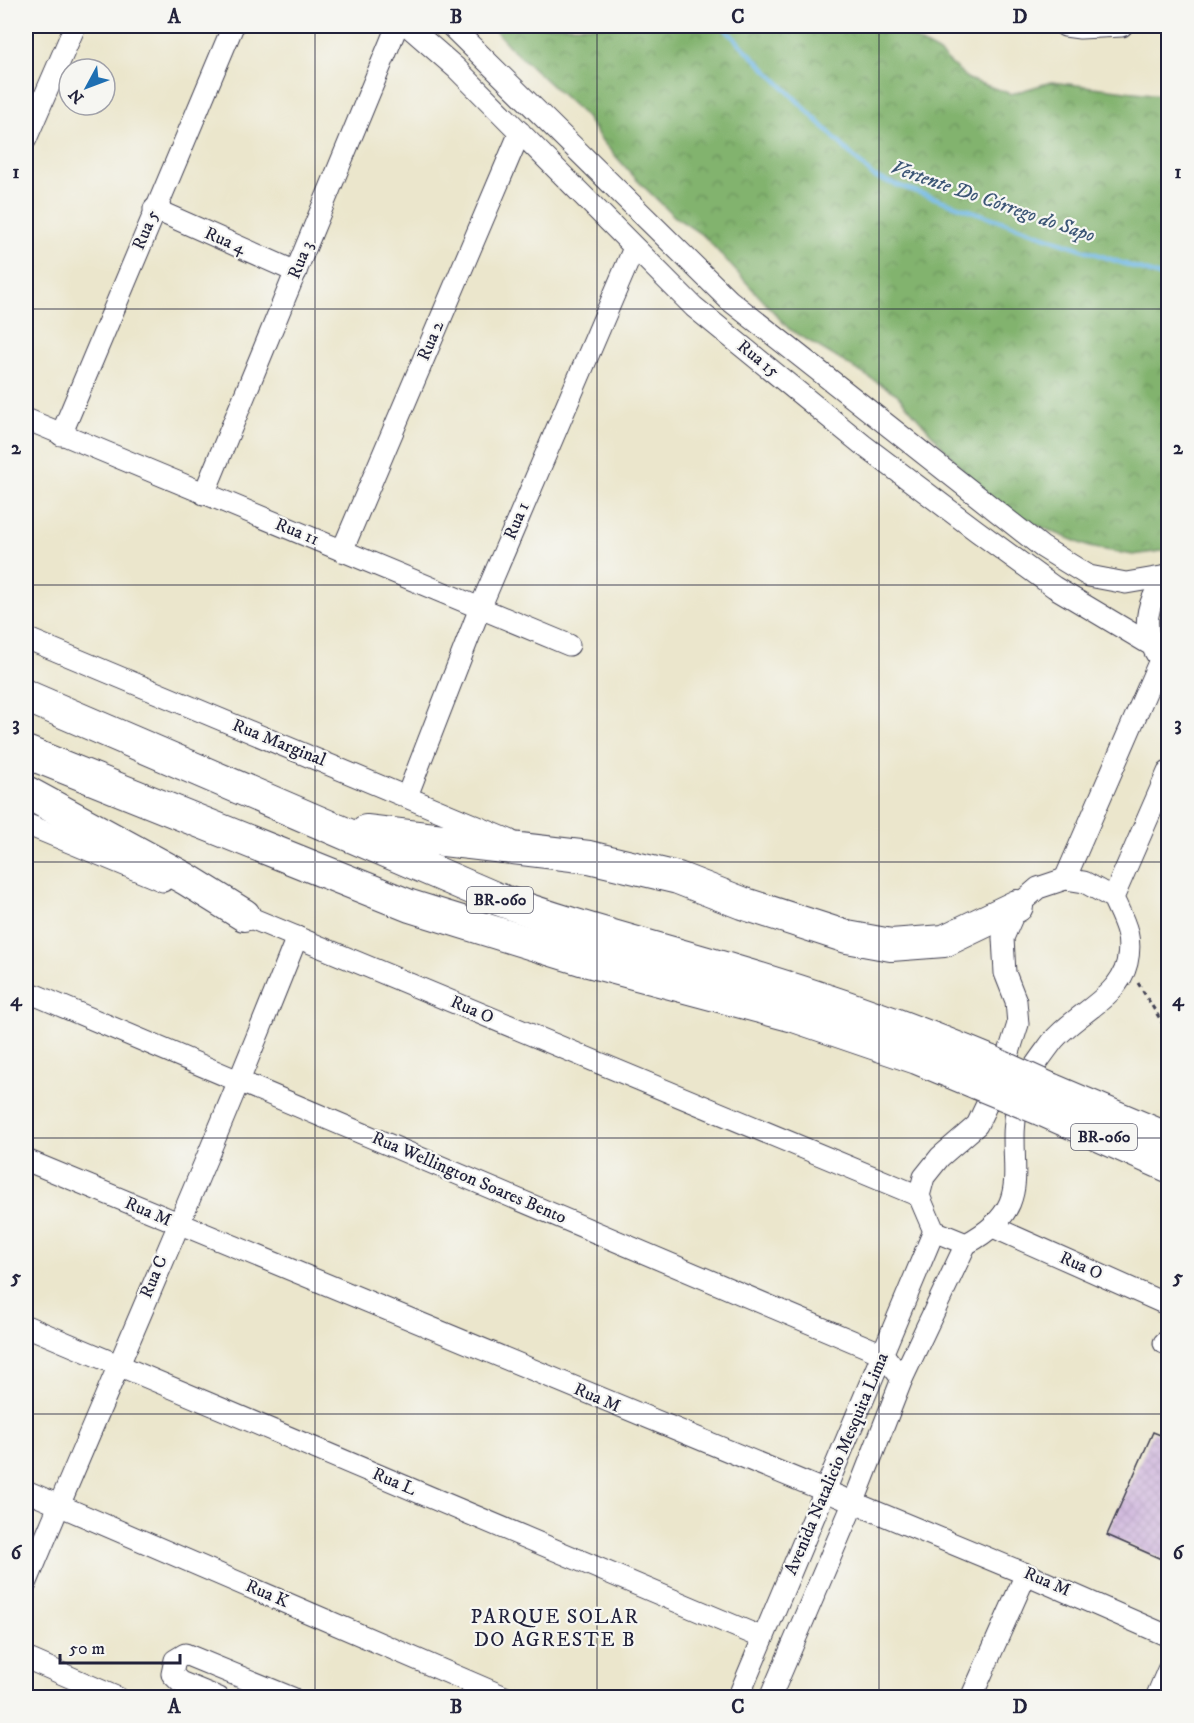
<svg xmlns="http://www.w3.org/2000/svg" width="1194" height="1723" font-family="'IM FELL DW Pica',serif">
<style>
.forest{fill:url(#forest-crowns);stroke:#526a54;stroke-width:1.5}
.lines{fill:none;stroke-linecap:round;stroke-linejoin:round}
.stream{stroke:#6cb6e5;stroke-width:4.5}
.building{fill:url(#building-cross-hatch)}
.minor-casing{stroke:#403f51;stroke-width:23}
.highway-casing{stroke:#403f51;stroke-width:34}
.path{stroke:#403f51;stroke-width:3;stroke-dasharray:4.5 4.5;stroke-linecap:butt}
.minor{stroke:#fff;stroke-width:21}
.highway{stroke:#fff;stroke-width:32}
.highway-bridge-casing{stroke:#403f51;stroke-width:34;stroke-linecap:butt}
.highway-bridge{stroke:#fff;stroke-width:32}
.grid{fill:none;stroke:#22223b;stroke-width:1.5;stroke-opacity:0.55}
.labels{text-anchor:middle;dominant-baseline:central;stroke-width:4.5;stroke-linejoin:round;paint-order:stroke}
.shield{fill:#f6f6f2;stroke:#626272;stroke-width:1.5}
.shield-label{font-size:16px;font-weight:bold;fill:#22223b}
.street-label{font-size:18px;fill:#22223b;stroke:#f6f6f2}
.water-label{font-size:20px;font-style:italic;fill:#3c5676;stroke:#f6f6f2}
.neighbourhood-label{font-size:20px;letter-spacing:1.5px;fill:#22223b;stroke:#f6f6f2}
.neatline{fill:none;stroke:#22223b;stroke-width:2}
.grid-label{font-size:20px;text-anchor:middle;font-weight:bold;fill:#22223b}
</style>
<defs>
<pattern id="forest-crowns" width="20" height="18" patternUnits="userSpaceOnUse" patternTransform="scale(1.5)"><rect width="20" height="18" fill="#82b36e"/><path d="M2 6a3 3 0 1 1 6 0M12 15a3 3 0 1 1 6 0" fill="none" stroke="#6a915c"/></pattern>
<pattern id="building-cross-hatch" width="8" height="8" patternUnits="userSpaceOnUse" patternTransform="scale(1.5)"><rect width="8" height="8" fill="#cdb2dc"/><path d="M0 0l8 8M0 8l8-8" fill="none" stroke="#b099be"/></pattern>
</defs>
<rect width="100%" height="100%" fill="#f6f6f2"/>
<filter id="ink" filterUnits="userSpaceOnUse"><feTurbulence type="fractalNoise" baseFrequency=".0167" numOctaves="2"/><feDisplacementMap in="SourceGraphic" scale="12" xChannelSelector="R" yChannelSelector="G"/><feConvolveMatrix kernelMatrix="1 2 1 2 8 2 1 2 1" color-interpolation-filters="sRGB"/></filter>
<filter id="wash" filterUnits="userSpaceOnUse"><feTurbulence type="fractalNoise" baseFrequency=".008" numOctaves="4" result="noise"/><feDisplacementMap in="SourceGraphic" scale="24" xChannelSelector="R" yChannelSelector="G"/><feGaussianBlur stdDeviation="1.35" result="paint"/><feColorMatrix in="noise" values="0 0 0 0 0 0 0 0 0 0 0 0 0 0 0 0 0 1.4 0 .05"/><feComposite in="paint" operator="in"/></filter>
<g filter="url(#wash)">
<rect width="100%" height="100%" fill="#ebe6cc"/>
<path class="forest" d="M 491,26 L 891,26 L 938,52 L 968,79 L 1011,94 L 1051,82 L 1168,96 L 1168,550 L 1133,555 L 1089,547 L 1020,518 L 984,494 L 897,394 L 789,329 L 704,236 L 675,217 L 637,180 L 603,142 L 585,116 L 509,46 Z"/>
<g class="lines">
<path class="stream" d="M 722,26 L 874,177 L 1168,279"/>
</g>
<g id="blocks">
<path class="building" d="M 1153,1432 L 1168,1438 L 1168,1562 L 1107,1535 Z"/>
</g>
</g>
<g filter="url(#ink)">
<use href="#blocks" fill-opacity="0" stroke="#403f51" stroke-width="1.5"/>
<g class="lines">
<g class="minor-casing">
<g id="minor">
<path d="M 408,26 L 456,68 L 694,307 L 863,445 L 977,531 L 1054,587 L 1148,643"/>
<path d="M 451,26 L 729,300 L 1042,547 L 1089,576 L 1126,583 L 1167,576"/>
<path d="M 1065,26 L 1080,28 L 1122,26"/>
<path d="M 26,139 L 75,26"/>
<path d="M 154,209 L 296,272"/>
<path d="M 26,419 L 569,645"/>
<path d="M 61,435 L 233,26"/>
<path d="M 204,494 L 397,26"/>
<path d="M 342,551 L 520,132"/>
<path d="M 26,638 L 509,840"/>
<path d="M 407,796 L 480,608 L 634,248"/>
<path d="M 26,824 L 163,881"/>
<path d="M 1065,879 L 1160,660 C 1140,630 1145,602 1168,575"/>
<path d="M 1113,898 L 1084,882 L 1065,879 L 1038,888 L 1017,906 L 1003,938 L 1005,973 L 1016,1001 L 1018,1024 L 1004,1068 L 977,1125 L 940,1157 L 924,1177 L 919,1196 L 934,1231 L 966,1244 C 1041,1204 1003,1166 1018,1101 C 1023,1079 1039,1060 1052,1042 C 1073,1015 1119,998 1127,963 C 1133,936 1124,922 1113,898 L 1168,772"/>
<path d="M 234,911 L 919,1196"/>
<path d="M 26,991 L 883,1354 L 902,1379"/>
<path d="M 26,1160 L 1026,1574 L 1168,1636"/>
<path d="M 993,1227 L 1168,1305"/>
<path d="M 26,1326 L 763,1638"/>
<path d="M 1164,1343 L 1168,1342"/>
<path d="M 26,1491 L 507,1698"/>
<path d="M 26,1584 C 116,1369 211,1155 297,937"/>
<path d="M 26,1658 L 118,1698"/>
<path d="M 219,1698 L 180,1682 L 172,1674 L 175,1660 L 185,1654 L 292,1698"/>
<path d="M 738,1698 L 934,1231"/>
<path d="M 770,1698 L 853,1504 L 902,1379 L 966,1244"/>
<path d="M 971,1698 L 1026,1574"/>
<path d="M 1156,1698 L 1168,1670"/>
</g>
</g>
<g class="highway-casing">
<g id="highway">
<path d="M 26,696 L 495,898 C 573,927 654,947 734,971 C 821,997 908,1027 991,1062"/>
<path d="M 26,752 L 410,906 L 581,959 L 794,1016 L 917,1058 L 977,1083"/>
<path d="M 26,792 L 186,879 L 244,915"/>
<path d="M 366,831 L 589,857 L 678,878 L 742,903 L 847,937 L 891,945 L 944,941 L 1017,906"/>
<path d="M 1050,1089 L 1168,1139"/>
<path d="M 1040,1109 L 1168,1166"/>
</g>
</g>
<path class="path" d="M 1138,983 L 1168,1032"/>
<use href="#minor" class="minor"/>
<use href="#highway" class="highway"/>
<g class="highway-bridge-casing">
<g id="highway-bridge">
<path d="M 991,1062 L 1050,1089"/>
<path d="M 977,1083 L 1040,1109"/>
</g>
</g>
<use href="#highway-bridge" class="highway-bridge"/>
</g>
</g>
<path class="grid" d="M 315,26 L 315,1698M 597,26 L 597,1698M 879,26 L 879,1698M 26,309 L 1168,309M 26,585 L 1168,585M 26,862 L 1168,862M 26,1138 L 1168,1138M 26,1414 L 1168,1414"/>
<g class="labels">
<g class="shield">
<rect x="467" y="887" width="66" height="26" rx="4.5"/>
<rect x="1071" y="1124" width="66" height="26" rx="4.5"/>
</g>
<g class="shield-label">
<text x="500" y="900">BR-060</text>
<text x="1104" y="1137">BR-060</text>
</g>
<g class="street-label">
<text transform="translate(146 230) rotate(-67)">Rua 5</text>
<text transform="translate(225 241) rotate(24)">Rua 4</text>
<text transform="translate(301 260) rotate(-68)">Rua 3</text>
<text transform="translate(431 341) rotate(-67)">Rua 2</text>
<text transform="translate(758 359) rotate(39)">Rua 15</text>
<text transform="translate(517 521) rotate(-67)">Rua 1</text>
<text transform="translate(297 532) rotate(22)">Rua 11</text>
<text transform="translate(279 743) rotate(22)">Rua Marginal</text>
<text transform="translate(472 1010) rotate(23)">Rua O</text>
<text transform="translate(469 1178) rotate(23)">Rua Wellington Soares Bento</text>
<text transform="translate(148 1212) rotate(23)">Rua M</text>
<text transform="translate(1081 1266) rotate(24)">Rua O</text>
<text transform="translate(154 1277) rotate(-67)">Rua C</text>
<text transform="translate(597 1398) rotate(23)">Rua M</text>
<text transform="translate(837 1464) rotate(-67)">Avenida Natalicio Mesquita Lima</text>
<text transform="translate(394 1482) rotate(23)">Rua L</text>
<text transform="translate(1047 1582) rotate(23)">Rua M</text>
<text transform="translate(267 1594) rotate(23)">Rua K</text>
</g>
<g class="water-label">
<text transform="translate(993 202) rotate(19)">Vertente Do Córrego do Sapo</text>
</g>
<g class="neighbourhood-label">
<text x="555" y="1617">PARQUE SOLAR<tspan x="555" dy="23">DO AGRESTE B</tspan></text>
</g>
</g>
<rect width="1194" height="1723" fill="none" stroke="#f6f6f2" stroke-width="66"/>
<g transform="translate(87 87) rotate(229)"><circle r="28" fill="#f6f6f2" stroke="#a1a1a9" stroke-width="1.5"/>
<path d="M0-4.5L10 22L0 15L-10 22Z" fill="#1f6fb2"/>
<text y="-9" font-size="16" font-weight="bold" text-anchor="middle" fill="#22223b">N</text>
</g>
<path d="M60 1654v9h120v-9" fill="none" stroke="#22223b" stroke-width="3"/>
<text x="69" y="1654" font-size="18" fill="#22223b" stroke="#f6f6f2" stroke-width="4.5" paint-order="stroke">50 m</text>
<rect x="33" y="33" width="1128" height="1657" class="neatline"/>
<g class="grid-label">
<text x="174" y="23">A</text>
<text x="456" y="23">B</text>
<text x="738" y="23">C</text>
<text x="1020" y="23">D</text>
<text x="16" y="178">1</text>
<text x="1178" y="178">1</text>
<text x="16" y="454">2</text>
<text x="1178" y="454">2</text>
<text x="16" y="730">3</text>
<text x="1178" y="730">3</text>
<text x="16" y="1006">4</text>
<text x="1178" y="1006">4</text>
<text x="16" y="1283">5</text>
<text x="1178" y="1283">5</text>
<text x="16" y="1559">6</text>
<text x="1178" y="1559">6</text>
<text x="174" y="1713">A</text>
<text x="456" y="1713">B</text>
<text x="738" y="1713">C</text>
<text x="1020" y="1713">D</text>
</g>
</svg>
